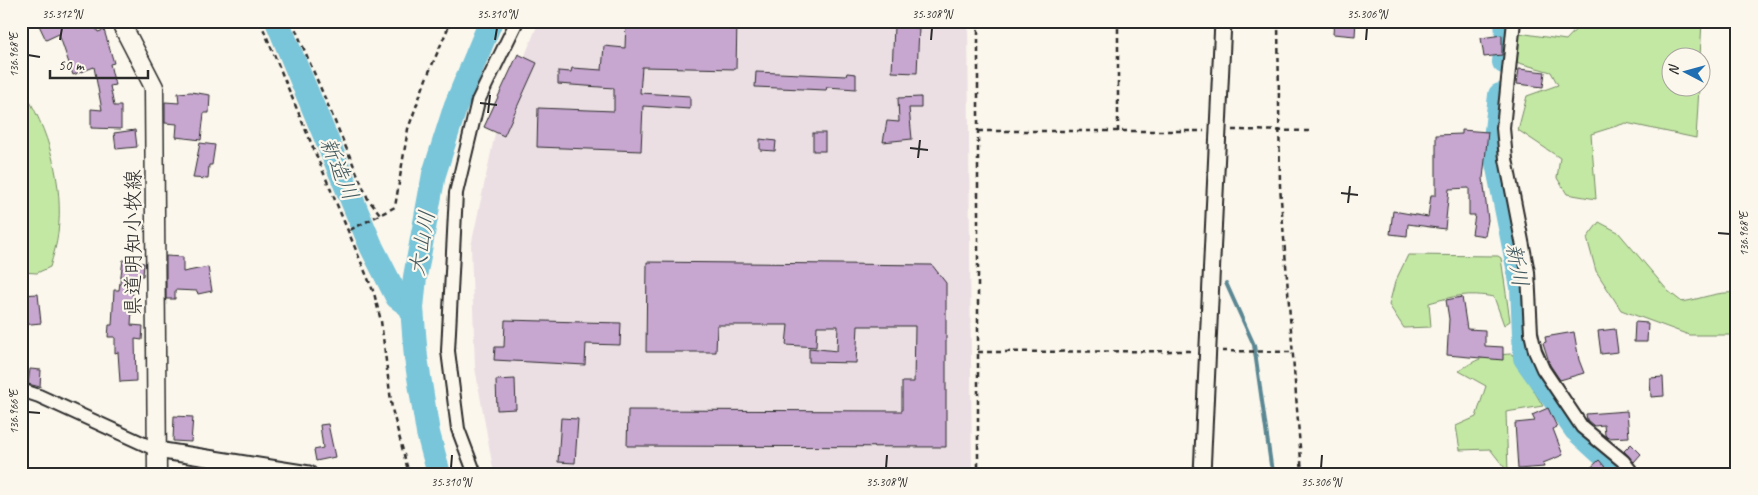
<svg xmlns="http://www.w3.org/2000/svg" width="1758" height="495" font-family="Caveat,'Klee One',sans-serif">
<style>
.built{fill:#ebdfe4}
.green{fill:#c3e8a3;stroke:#778a67}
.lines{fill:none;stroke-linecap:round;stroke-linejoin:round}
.stream{stroke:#5a8793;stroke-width:4}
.river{stroke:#79c5d9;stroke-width:24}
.building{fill:#c7a6d0;stroke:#2b2b2b}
.minor-casing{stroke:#2b2b2b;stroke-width:16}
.tertiary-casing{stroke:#2b2b2b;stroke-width:19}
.secondary-casing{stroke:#2b2b2b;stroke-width:21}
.path{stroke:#2b2b2b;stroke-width:2.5;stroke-dasharray:5 4;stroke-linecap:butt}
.minor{stroke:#fbf7ec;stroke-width:12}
.tertiary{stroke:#fbf7ec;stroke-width:15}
.secondary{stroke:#fbf7ec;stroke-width:18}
.ticks{fill:none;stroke:#2b2b2b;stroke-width:2}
.labels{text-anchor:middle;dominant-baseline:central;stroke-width:4.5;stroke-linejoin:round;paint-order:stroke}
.street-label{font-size:21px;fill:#2b2b2b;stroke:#fbf7ec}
.water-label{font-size:22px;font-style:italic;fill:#42595f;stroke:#fbf7ec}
.neatline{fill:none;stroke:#2b2b2b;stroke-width:2}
.ticks-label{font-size:12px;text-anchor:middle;fill:#2b2b2b}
</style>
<rect width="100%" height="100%" fill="#fbf7ec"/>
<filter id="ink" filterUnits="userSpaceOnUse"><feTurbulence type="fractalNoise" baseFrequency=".02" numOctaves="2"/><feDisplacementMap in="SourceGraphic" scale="10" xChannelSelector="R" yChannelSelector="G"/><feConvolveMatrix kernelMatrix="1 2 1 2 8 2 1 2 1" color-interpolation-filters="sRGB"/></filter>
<g filter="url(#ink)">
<path class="built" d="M 539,21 L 968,21 L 972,474 L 494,474 L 475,368 L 471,246 L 497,124 Z"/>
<g class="green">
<path d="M 1584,21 L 1702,21 L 1700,57 L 1670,58 L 1670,88 L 1699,88 L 1696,138 L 1626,123 L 1591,134 L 1596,199 L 1567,194 L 1557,178 L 1560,158 L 1518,130 L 1527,96 L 1558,85 L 1551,72 L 1512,61 L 1519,33 L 1566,40 Z"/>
<path d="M 21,87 C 49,128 64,185 58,233 C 57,244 53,256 50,267 L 37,273 L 21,272 Z"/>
<path d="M 1599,222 L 1618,232 L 1668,291 L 1682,302 C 1701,299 1718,291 1737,293 L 1737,338 L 1729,335 L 1689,335 L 1621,310 L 1596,271 L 1587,238 Z"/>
<path d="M 1408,255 L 1498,256 L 1501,258 L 1510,321 L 1504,325 L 1494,297 C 1468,292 1454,296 1429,303 L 1431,327 L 1404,328 L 1389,305 L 1395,282 Z"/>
<path d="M 1512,354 L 1543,406 L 1506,412 L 1508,472 L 1490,449 L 1460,450 L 1456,426 L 1476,417 L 1486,386 L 1459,371 C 1479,357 1488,355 1512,354 Z"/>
</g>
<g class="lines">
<path class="stream" d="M 1226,283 L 1254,345 L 1271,465 L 1276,474"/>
<g class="river">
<path d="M 277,21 L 372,248 L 397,297 L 412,308"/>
<path d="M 1504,62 L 1507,34 L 1506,21"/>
<path d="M 1500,95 L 1494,148 L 1522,287 L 1525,358 L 1576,430 L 1624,474"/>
<path d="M 439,474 L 428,433 L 416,358 L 412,308 L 415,277 L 434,174 L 456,105 L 491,21"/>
</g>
</g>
<g class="building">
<path d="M 37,21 L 92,21 L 98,32 L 104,30 L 114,63 L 110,64 L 115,85 L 110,86 L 114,106 L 121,106 L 121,129 L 91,128 L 91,109 L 102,110 L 94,67 L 73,75 L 59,34 L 46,40 Z"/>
<path d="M 626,21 L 737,21 L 736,69 L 642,67 L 640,93 L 690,96 L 690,109 L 643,106 L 641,151 L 537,147 L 538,108 L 614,111 L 614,88 L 558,84 L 558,71 L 571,72 L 572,68 L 602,70 L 604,46 L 625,48 Z"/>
<path d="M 1334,21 L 1356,21 L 1355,36 L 1333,34 Z"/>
<path d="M 894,26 L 919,28 L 917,73 L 892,72 Z"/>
<path d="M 1502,35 L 1502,55 L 1484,57 L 1481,38 Z"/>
<path d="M 518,54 L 537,63 L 504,136 L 484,127 Z"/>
<path d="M 1519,69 L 1545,72 L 1543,87 L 1517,84 Z"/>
<path d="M 756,72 L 846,76 L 847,73 L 856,74 L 856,89 L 827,87 L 826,90 L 755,87 Z"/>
<path d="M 191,92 L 210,95 L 209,113 L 204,113 L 201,140 L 176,137 L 177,124 L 165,123 L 165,102 L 179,103 L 178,93 Z"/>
<path d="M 921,97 L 921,108 L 909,108 L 912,139 L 883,142 L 887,121 L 899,122 L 898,98 Z"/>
<path d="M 135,130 L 137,147 L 116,149 L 114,133 Z"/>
<path d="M 1462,130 L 1488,132 L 1483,178 L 1488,220 L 1485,236 L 1472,234 L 1475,215 L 1469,215 L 1469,188 L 1449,189 L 1445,229 L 1408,224 L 1407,236 L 1390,234 L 1393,211 L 1428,217 L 1431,195 L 1436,195 L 1436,135 L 1462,134 Z"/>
<rect x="813" y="133" width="12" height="18"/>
<path d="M 760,139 L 776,141 L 775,151 L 760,150 Z"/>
<path d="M 200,143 L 215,145 L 212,165 L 209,165 L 208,179 L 193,178 Z"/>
<path d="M 166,256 L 183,257 L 183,272 L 208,267 L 212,291 L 198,294 L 197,291 L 175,290 L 175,299 L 166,299 Z"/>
<path d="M 123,260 L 144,263 L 143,276 L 134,275 L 131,325 L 143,326 L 142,340 L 135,339 L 136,381 L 120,382 L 118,352 L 115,353 L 115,337 L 108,337 L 109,325 L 112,325 L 114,290 L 119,290 Z"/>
<path d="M 647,262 L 932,265 L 946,283 L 946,447 L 627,446 L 628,410 L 902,411 L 902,382 L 914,382 L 915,326 L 858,326 L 856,363 L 809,362 L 809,348 L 837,351 L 838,326 L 817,326 L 816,347 L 786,345 L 788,325 L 717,325 L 716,352 L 646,352 Z"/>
<path d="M 38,294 L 41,323 L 21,325 L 21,295 Z"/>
<path d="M 1462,297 L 1467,329 L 1485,330 L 1485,346 L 1503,347 L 1503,360 L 1447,355 L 1449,319 L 1446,300 Z"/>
<path d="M 505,320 L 621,323 L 620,345 L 586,344 L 585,365 L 494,360 L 495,347 L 504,347 Z"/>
<path d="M 1635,322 L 1648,323 L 1647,342 L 1634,342 Z"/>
<path d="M 1615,329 L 1618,352 L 1601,354 L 1598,331 Z"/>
<path d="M 1574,332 L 1579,360 L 1584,373 L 1560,380 L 1550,365 L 1543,343 L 1546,342 L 1545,337 Z"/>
<path d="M 30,369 L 41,370 L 40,387 L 28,384 Z"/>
<path d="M 1663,377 L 1664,396 L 1651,397 L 1650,378 Z"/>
<path d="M 515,379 L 516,409 L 497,410 L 496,380 Z"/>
<path d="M 1548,408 L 1557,427 L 1553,429 L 1563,455 L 1543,463 L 1544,467 L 1518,469 L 1515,423 L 1535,421 L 1532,415 Z"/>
<path d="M 1627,411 L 1629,437 L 1608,438 L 1605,435 L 1604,425 L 1594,426 L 1587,420 L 1586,414 Z"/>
<path d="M 174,416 L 193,417 L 191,442 L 173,441 Z"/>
<path d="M 561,418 L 578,419 L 575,463 L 558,462 Z"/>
<path d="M 328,424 L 335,457 L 316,461 L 314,450 L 323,448 L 320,425 Z"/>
<path d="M 1631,444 L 1641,454 L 1634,462 L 1624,451 Z"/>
<path d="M 1599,460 L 1611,474 L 1584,474 Z"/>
</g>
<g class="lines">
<g class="minor-casing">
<g id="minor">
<path d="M 1514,21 L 1503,128 L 1506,159 L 1528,272 L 1531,333 L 1535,351 L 1543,369 L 1582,427 L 1623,461 L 1633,474"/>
<path d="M 21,390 L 39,396 L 157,450"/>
<path d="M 475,474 L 458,429 L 448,351 L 456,193 L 478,101 L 517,21"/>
</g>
</g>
<g class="tertiary-casing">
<g id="tertiary">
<path d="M 157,450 L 309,474"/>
<path d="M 1202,474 L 1223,21"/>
</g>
</g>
<g class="secondary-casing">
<path id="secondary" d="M 120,21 L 154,87 L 157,474"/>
</g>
<g class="path">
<path d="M 260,21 L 374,293 L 381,321 L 392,409 L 409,474"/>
<path d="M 292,21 L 368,199 L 380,214"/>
<path d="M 978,21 L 978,474"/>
<path d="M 1278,21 L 1280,186 L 1302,474"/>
<path d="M 978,22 L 1026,21"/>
<path d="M 1232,130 L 1311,131"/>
<path d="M 978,131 L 1204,131"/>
<path d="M 1118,132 L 1118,21"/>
<path d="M 350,230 L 395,207 L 408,129 L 426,79 L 451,21"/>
<path d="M 1222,351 L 1293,352"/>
<path d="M 978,352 L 1194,351"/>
</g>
<use href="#minor" class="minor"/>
<use href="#tertiary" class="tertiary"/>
<use href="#secondary" class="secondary"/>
</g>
</g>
<path class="ticks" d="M 60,40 L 62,28M 495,40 L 497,28M 931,40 L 932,28M 1366,40 L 1367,28M 28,55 L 40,57M 480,103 L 497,105M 488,113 L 490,95M 910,148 L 928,150M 918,158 L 920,140M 1341,193 L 1358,195M 1348,203 L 1350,186M 1718,233 L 1730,234M 28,412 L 40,413M 451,468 L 452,455M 886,468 L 887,455M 1321,468 L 1322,455"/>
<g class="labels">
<g class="street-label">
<text transform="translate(133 243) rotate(-90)">県道明知小牧線</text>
</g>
<g class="water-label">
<text transform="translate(339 169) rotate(67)">新造川</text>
<text transform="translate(422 243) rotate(-80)">大山川</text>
<text transform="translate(1517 265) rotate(80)">新川</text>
</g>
</g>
<rect width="1758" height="495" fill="none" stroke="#fbf7ec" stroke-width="55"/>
<g transform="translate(1686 72) rotate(276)"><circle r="24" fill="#fbf7ec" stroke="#a8a59f"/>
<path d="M0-4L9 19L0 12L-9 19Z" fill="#1f6fb2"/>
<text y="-8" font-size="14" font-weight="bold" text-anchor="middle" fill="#2b2b2b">N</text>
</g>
<path d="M50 70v8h98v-8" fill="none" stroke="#2b2b2b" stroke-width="2.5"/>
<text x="58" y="70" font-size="15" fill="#2b2b2b" stroke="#fbf7ec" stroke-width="4" paint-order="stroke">50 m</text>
<rect x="28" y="28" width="1702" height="440" class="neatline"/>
<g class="ticks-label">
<text x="62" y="18">35.312°N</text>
<text x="497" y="18">35.310°N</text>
<text x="932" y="18">35.308°N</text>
<text x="1367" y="18">35.306°N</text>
<text transform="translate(14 55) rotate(-90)" y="4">136.968°E</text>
<text transform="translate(1744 234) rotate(-90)" y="4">136.968°E</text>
<text transform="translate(14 412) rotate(-90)" y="4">136.966°E</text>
<text x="451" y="486">35.310°N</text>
<text x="886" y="486">35.308°N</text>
<text x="1321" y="486">35.306°N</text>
</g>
</svg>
